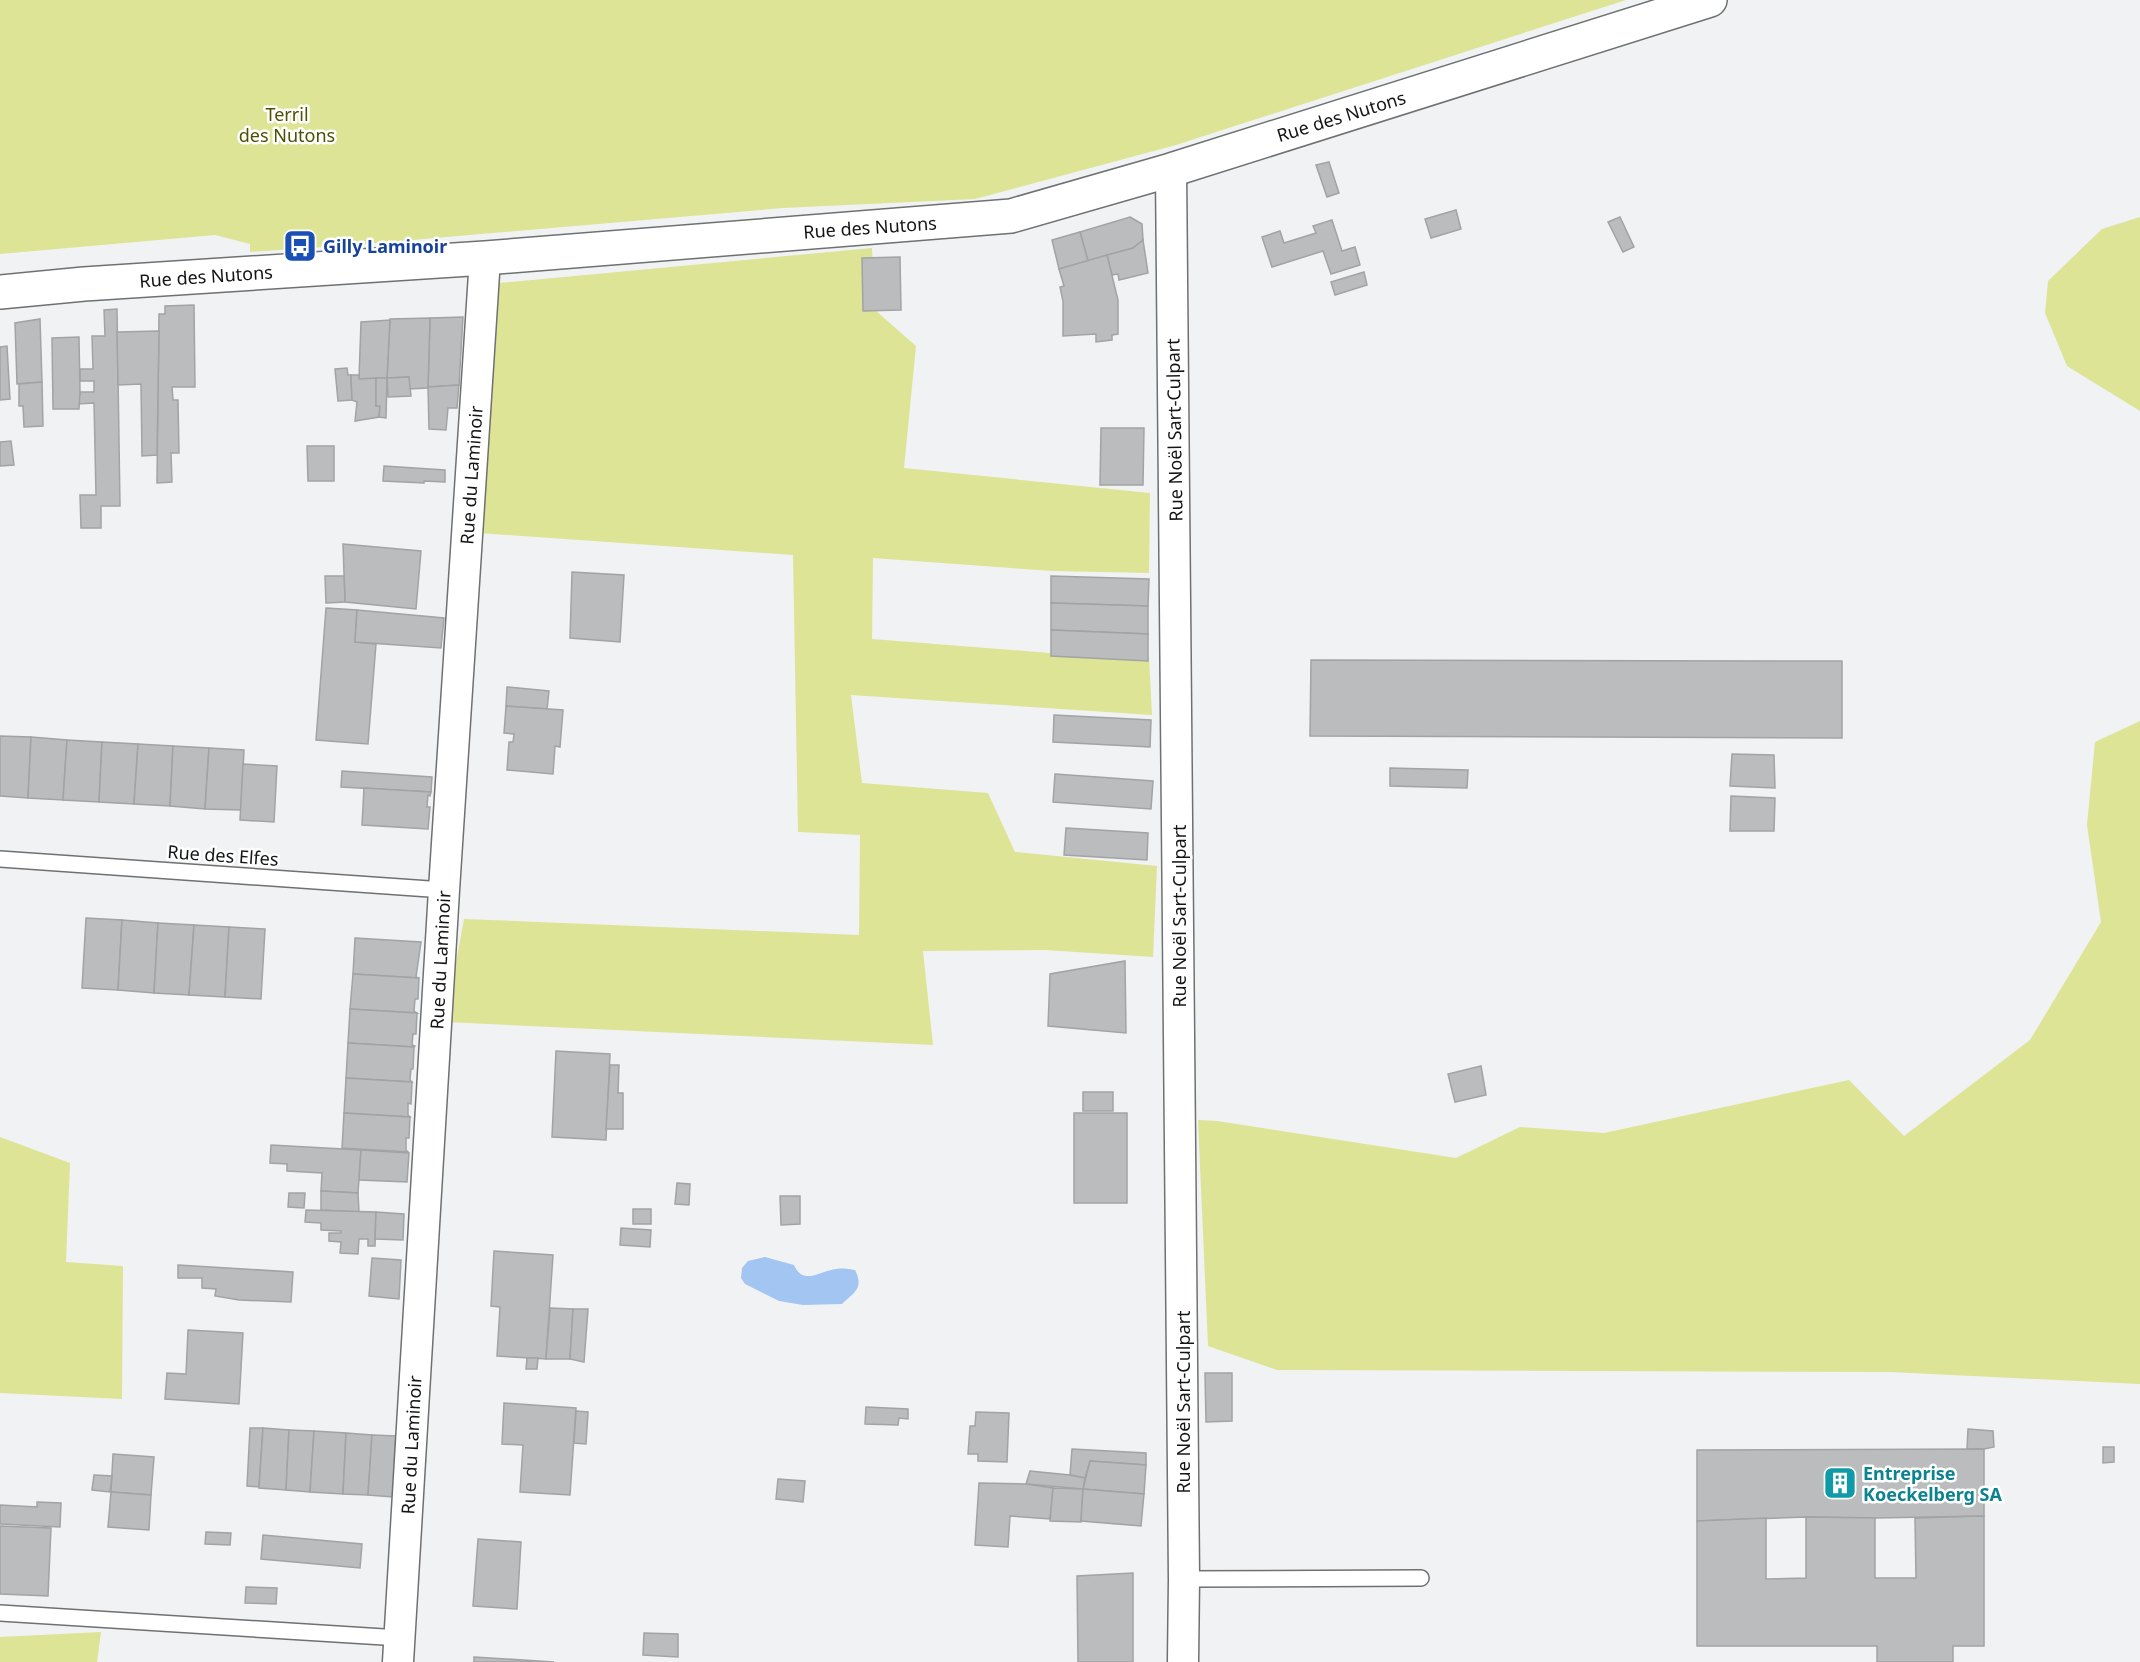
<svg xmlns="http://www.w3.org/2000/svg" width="2140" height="1662" font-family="'Noto Sans',sans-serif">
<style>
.green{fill:#dde495}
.water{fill:#a2c5f2}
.building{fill:#bbbcbd;stroke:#a2a3a4;stroke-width:1.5}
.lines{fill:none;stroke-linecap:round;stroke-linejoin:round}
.service-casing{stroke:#6f7071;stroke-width:18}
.minor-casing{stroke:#6f7071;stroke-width:33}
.tertiary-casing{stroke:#6f7071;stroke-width:36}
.service{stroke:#fff;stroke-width:15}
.minor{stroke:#fff;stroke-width:30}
.tertiary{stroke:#fff;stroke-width:33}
.labels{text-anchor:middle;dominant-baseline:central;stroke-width:5;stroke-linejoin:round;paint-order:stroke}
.park-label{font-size:18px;fill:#4d5000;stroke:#fff}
.street-label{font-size:18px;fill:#131414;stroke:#fff}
.transit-label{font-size:18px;font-weight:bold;fill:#164399;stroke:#fff;text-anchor:start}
.culture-label{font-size:18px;font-weight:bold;fill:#0d838f;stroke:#fff;text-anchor:start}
</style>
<rect width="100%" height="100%" fill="#f1f2f4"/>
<g class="green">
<path d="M 0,0 L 1626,0 L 1176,145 L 975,199 L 783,208 L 366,244 L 250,252 L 250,244 L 215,235 L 0,254 Z"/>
<path d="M 2140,217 L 2140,411 L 2067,366 L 2045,313 L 2048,281 L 2102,229 Z"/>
<path d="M 872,248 L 875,310 L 916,346 L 904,468 L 1150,493 L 1149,573 L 1052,571 L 873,558 L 872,639 L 1050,653 L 1149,657 L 1152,715 L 851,695 L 862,783 L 988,793 L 1015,852 L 1157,866 L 1153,957 L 1045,950 L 923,951 L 933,1045 L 445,1022 L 464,919 L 859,935 L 860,835 L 798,832 L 793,555 L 478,533 L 499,283 Z"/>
<path d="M 2140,721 L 2140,1384 L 1890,1372 L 1277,1370 L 1208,1346 L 1198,1120 L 1217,1121 L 1456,1158 L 1520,1127 L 1604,1133 L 1849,1080 L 1904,1136 L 2030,1040 L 2101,922 L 2087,825 L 2095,742 Z"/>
<path d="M 0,1137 L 70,1163 L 66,1262 L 123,1266 L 122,1399 L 0,1393 Z"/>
<path d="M 101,1632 L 97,1662 L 0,1662 L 0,1637 Z"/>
</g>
<path class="water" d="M 765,1257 L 794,1265 C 803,1286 820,1271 836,1269 C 842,1268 849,1269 855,1270 C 864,1288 855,1292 842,1304 L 803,1305 L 779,1301 L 745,1284 L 741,1278 L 742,1268 L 748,1261 Z"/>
<g class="building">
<path d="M 1329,162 L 1339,193 L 1327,197 L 1316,165 Z"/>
<path d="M 1456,210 L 1461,229 L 1431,238 L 1425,219 Z"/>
<path d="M 1130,217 L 1142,224 L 1143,240 L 1133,248 L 1088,261 L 1080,232 Z"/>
<path d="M 1620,217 L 1634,247 L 1623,252 L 1608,222 Z"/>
<path d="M 1332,220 L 1342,251 L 1355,247 L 1360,265 L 1331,274 L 1323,251 L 1272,267 L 1262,237 L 1280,231 L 1284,243 L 1316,233 L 1313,226 Z"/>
<path d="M 1080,232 L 1088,261 L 1059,269 L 1052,240 Z"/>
<path d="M 1143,240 L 1148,273 L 1119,280 L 1118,274 L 1112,275 L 1107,255 L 1133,248 Z"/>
<path d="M 1107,255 L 1118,300 L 1118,334 L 1112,335 L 1112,340 L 1096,342 L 1096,334 L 1063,336 L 1063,301 L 1060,287 L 1064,286 L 1059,269 Z"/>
<path d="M 900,257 L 901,310 L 863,311 L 862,258 Z"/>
<path d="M 1364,272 L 1367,285 L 1335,295 L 1331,282 Z"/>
<path d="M 194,305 L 195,387 L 172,387 L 173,400 L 178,400 L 179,453 L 171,453 L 172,482 L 157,483 L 159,314 L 165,314 L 165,306 Z"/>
<path d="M 117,309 L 120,506 L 101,506 L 101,528 L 81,528 L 80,495 L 96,495 L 94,403 L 78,404 L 80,392 L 94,392 L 94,381 L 80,381 L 80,369 L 93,369 L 92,336 L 105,336 L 104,310 Z"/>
<path d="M 463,317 L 459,385 L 428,387 L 430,318 Z"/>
<path d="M 430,318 L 428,388 L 409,389 L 409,377 L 387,378 L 390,319 Z"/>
<path d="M 40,319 L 42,382 L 17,384 L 15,323 Z"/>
<path d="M 390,320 L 387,378 L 359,379 L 361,322 Z"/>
<path d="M 159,331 L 157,455 L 142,456 L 141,384 L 118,385 L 117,332 Z"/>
<path d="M 79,337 L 80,392 L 79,409 L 53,409 L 52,338 Z"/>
<path d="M 7,346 L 10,399 L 0,400 L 0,347 Z"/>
<path d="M 347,368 L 348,375 L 351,375 L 352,400 L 338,401 L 335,369 Z"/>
<path d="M 351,375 L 359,375 L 359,379 L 376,378 L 376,406 L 380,406 L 379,417 L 355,421 L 357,402 L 352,400 Z"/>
<path d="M 409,377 L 411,396 L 388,397 L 387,378 Z"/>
<path d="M 376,378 L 387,378 L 386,418 L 379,417 L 380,406 L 376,406 Z"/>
<path d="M 42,382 L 43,426 L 24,427 L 23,406 L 19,406 L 19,384 Z"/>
<path d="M 459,385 L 457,408 L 448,408 L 446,430 L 429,429 L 428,387 Z"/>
<path d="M 1101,428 L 1144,428 L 1143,485 L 1100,485 Z"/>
<path d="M 11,441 L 14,465 L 0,466 L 0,442 Z"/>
<path d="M 307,446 L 334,446 L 334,481 L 308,481 Z"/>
<path d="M 384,466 L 445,470 L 445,482 L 424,481 L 424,483 L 383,481 Z"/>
<path d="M 343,544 L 421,551 L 416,609 L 345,602 Z"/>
<path d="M 572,572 L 624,575 L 620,642 L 570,638 Z"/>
<path d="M 325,576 L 344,576 L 345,602 L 326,603 Z"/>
<path d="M 1051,576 L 1149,579 L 1148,606 L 1051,603 Z"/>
<path d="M 1051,603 L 1148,606 L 1148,634 L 1051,630 Z"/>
<path d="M 326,608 L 357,610 L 355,642 L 376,644 L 368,744 L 316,740 Z"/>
<path d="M 357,610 L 444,618 L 441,648 L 355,642 Z"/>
<path d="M 1051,630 L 1148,634 L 1148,661 L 1051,656 Z"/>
<path d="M 1311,660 L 1842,661 L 1842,738 L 1310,736 Z"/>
<path d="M 507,687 L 549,691 L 547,709 L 506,706 Z"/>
<path d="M 506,706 L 563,710 L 560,747 L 555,746 L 553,774 L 507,770 L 509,742 L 513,742 L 514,734 L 504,733 Z"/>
<path d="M 1054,715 L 1151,720 L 1150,747 L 1053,742 Z"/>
<path d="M 0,736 L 31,737 L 28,798 L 0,796 Z"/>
<path d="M 31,737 L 67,740 L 63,800 L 28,798 Z"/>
<path d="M 67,740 L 102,742 L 99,802 L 63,800 Z"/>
<path d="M 102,742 L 138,744 L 134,804 L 99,802 Z"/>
<path d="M 138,744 L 173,746 L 170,806 L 134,804 Z"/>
<path d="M 173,746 L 209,748 L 205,809 L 170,806 Z"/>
<path d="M 209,748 L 244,750 L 241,810 L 205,809 Z"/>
<path d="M 1732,754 L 1774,755 L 1775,788 L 1730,786 Z"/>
<path d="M 243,764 L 277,766 L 274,822 L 240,820 Z"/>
<path d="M 1390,768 L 1468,770 L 1467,788 L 1390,786 Z"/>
<path d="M 342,771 L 432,777 L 431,792 L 341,787 Z"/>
<path d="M 1055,774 L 1153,781 L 1151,809 L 1053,802 Z"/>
<path d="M 364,788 L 431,792 L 430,796 L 428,795 L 427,807 L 430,807 L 428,829 L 362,825 Z"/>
<path d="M 1731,796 L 1775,798 L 1774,831 L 1730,831 Z"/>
<path d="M 1066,828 L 1148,833 L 1147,860 L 1064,855 Z"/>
<path d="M 86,918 L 122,920 L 118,990 L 82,988 Z"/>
<path d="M 122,920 L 158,923 L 154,993 L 118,990 Z"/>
<path d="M 158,923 L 194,925 L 189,995 L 154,993 Z"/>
<path d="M 194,925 L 229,927 L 225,997 L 189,995 Z"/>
<path d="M 229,927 L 265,929 L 261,999 L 225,997 Z"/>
<path d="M 355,938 L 421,942 L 416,977 L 419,978 L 353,974 Z"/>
<path d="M 1125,961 L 1126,1033 L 1048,1026 L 1050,974 Z"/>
<path d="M 353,974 L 419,978 L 418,999 L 415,999 L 414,1011 L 417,1013 L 350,1009 Z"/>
<path d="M 350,1009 L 417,1013 L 416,1034 L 413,1034 L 412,1045 L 415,1046 L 414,1047 L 348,1043 Z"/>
<path d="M 348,1043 L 414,1047 L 413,1069 L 411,1069 L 410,1080 L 412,1082 L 346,1078 Z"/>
<path d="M 556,1051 L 610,1054 L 606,1140 L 552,1137 Z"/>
<path d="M 610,1065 L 619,1065 L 618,1093 L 623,1093 L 623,1129 L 606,1129 Z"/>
<path d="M 1481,1066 L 1486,1095 L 1455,1102 L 1448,1074 Z"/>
<path d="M 346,1078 L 412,1082 L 411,1104 L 408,1103 L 408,1115 L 410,1117 L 344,1113 Z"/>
<rect x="1083" y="1092" width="30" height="19"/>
<path d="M 344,1113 L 410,1117 L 409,1138 L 406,1138 L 406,1150 L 408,1152 L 342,1148 Z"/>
<rect x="1074" y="1113" width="53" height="90"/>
<path d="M 271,1145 L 361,1150 L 358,1193 L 321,1191 L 322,1173 L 287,1171 L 287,1164 L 270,1163 Z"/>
<path d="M 361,1150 L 409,1153 L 407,1182 L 359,1180 Z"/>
<path d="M 677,1183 L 690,1184 L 689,1205 L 675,1204 Z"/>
<path d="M 321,1191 L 358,1193 L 359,1212 L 321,1210 Z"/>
<path d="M 289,1193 L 305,1193 L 304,1208 L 288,1207 Z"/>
<path d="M 780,1196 L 800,1196 L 800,1224 L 781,1225 Z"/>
<rect x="633" y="1209" width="18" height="15"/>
<path d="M 306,1210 L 376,1212 L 375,1246 L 368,1246 L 368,1239 L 359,1239 L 358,1254 L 340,1253 L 341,1242 L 329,1241 L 329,1233 L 341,1233 L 341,1231 L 321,1230 L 321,1223 L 305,1222 Z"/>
<path d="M 376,1212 L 404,1214 L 403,1240 L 375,1239 Z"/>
<path d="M 621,1228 L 651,1230 L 650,1247 L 620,1245 Z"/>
<path d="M 494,1251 L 553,1255 L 546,1359 L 497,1356 L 500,1307 L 491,1306 Z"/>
<path d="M 372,1258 L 401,1260 L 399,1299 L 369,1296 Z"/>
<path d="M 178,1265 L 293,1272 L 291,1302 L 239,1300 L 215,1296 L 216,1289 L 202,1288 L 202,1278 L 178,1278 Z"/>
<path d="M 550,1308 L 573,1309 L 570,1359 L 546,1359 Z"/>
<path d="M 573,1309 L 588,1309 L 584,1362 L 570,1359 Z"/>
<path d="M 188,1330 L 243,1333 L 239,1404 L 165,1399 L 167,1373 L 186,1374 Z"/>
<path d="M 527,1358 L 538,1358 L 537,1369 L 526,1369 Z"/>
<path d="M 1205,1373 L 1232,1373 L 1232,1421 L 1206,1422 Z"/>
<path d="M 504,1403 L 576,1408 L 570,1495 L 520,1492 L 523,1445 L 502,1444 Z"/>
<path d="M 866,1407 L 908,1409 L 908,1419 L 899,1418 L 898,1425 L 865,1424 Z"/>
<path d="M 576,1411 L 588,1412 L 586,1444 L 574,1443 Z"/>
<path d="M 976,1412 L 1009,1413 L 1007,1462 L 978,1461 L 978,1454 L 968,1454 L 970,1426 L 975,1426 Z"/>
<path d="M 250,1428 L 263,1428 L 259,1487 L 247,1486 Z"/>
<path d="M 263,1428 L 289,1430 L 286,1490 L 259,1488 Z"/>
<path d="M 1968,1429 L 1993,1431 L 1994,1447 L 1984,1449 L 1967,1449 Z"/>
<path d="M 289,1430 L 314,1431 L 310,1492 L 286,1490 Z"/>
<path d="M 314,1431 L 346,1433 L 343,1494 L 310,1492 Z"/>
<path d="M 346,1433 L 372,1435 L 368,1495 L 343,1494 Z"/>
<path d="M 372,1435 L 396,1436 L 393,1497 L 368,1495 Z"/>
<path d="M 2103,1447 L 2114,1447 L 2114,1462 L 2103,1463 Z"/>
<path d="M 1072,1449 L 1146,1453 L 1146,1465 L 1090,1461 L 1085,1478 L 1070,1475 Z"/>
<path d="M 1984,1449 L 1984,1516 L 1875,1518 L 1806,1517 L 1697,1521 L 1697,1450 Z"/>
<path d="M 113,1454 L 154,1457 L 151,1495 L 111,1492 Z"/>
<path d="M 1090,1461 L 1146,1465 L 1144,1494 L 1083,1489 Z"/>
<path d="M 1030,1471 L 1070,1475 L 1085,1478 L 1083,1489 L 1026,1484 Z"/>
<path d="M 94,1475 L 112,1476 L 110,1492 L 92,1490 Z"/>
<path d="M 778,1479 L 805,1481 L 803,1502 L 776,1499 Z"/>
<path d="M 979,1483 L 1026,1484 L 1053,1488 L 1050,1519 L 1010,1516 L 1008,1547 L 975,1545 Z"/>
<path d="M 1053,1488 L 1083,1489 L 1081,1522 L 1050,1521 Z"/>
<path d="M 1083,1489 L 1144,1494 L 1141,1526 L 1081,1521 Z"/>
<path d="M 111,1492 L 151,1495 L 149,1530 L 108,1527 Z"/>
<path d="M 37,1502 L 61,1503 L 60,1527 L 0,1524 L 0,1505 L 37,1507 Z"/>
<path d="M 1984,1516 L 1984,1646 L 1953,1646 L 1953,1662 L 1877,1662 L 1877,1646 L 1697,1646 L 1697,1521 L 1766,1518 L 1766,1579 L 1806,1578 L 1806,1517 L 1875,1518 L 1875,1578 L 1916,1578 L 1915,1518 Z"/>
<path d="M 0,1526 L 51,1528 L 48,1596 L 0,1594 Z"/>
<path d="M 206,1532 L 231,1533 L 230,1545 L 205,1544 Z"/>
<path d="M 263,1535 L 362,1544 L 360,1568 L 261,1559 Z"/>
<path d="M 478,1539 L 521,1542 L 517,1609 L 473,1606 Z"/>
<path d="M 1133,1573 L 1133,1662 L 1078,1662 L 1077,1576 Z"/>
<path d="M 246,1587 L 277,1588 L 276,1604 L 245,1603 Z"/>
<path d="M 644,1633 L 678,1634 L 678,1657 L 643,1655 Z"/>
<path d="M 474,1657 L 554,1662 L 474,1662 Z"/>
</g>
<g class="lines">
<g class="service-casing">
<g id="service">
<path d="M 0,859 L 444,890"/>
<path d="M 1184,1579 L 1421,1578"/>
<path d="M 0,1613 L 400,1638"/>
</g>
</g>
<g class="minor-casing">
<g id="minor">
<path d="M 1171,170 L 1184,1579 L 1183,1662"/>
<path d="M 398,1662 L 444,890 L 485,258"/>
</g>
</g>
<g class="tertiary-casing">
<path id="tertiary" d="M 0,292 L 84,284 L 485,258 L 1011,216 L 1171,170 L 1710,0"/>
</g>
<use href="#service" class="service"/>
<use href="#minor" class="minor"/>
<use href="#tertiary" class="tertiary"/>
</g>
<defs>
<g id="bus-square" transform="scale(1.725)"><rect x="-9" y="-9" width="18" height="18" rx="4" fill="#1a4fb4" stroke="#fff"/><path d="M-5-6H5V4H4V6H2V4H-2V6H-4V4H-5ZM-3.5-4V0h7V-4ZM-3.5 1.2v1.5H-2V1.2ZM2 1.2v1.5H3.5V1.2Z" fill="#fff"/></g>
<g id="building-square" transform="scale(1.725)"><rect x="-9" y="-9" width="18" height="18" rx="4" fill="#0f9aa8" stroke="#fff"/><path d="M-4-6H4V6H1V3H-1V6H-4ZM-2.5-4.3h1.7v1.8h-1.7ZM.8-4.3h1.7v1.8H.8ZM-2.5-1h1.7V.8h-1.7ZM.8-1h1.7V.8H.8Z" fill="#fff"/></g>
</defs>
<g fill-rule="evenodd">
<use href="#bus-square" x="300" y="246"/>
<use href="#building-square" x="1840" y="1483"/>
</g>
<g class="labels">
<g class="park-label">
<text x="287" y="114">Terril<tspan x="287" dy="21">des Nutons</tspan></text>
</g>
<g class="street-label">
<text transform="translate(1341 116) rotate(-17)">Rue des Nutons</text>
<text transform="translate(870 227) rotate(-4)">Rue des Nutons</text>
<text transform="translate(206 276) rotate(-4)">Rue des Nutons</text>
<text transform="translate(1174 430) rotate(-91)">Rue Noël Sart-Culpart</text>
<text transform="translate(471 475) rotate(-86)">Rue du Laminoir</text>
<text transform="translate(223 855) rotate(4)">Rue des Elfes</text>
<text transform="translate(1179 916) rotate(-90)">Rue Noël Sart-Culpart</text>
<text transform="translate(440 960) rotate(-87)">Rue du Laminoir</text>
<text transform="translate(1183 1402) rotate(-90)">Rue Noël Sart-Culpart</text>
<text transform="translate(411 1445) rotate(-87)">Rue du Laminoir</text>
</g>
<g class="transit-label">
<text x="323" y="246">Gilly Laminoir</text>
</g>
<g class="culture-label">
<text x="1863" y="1473">Entreprise<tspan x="1863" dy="21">Koeckelberg SA</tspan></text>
</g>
</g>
</svg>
